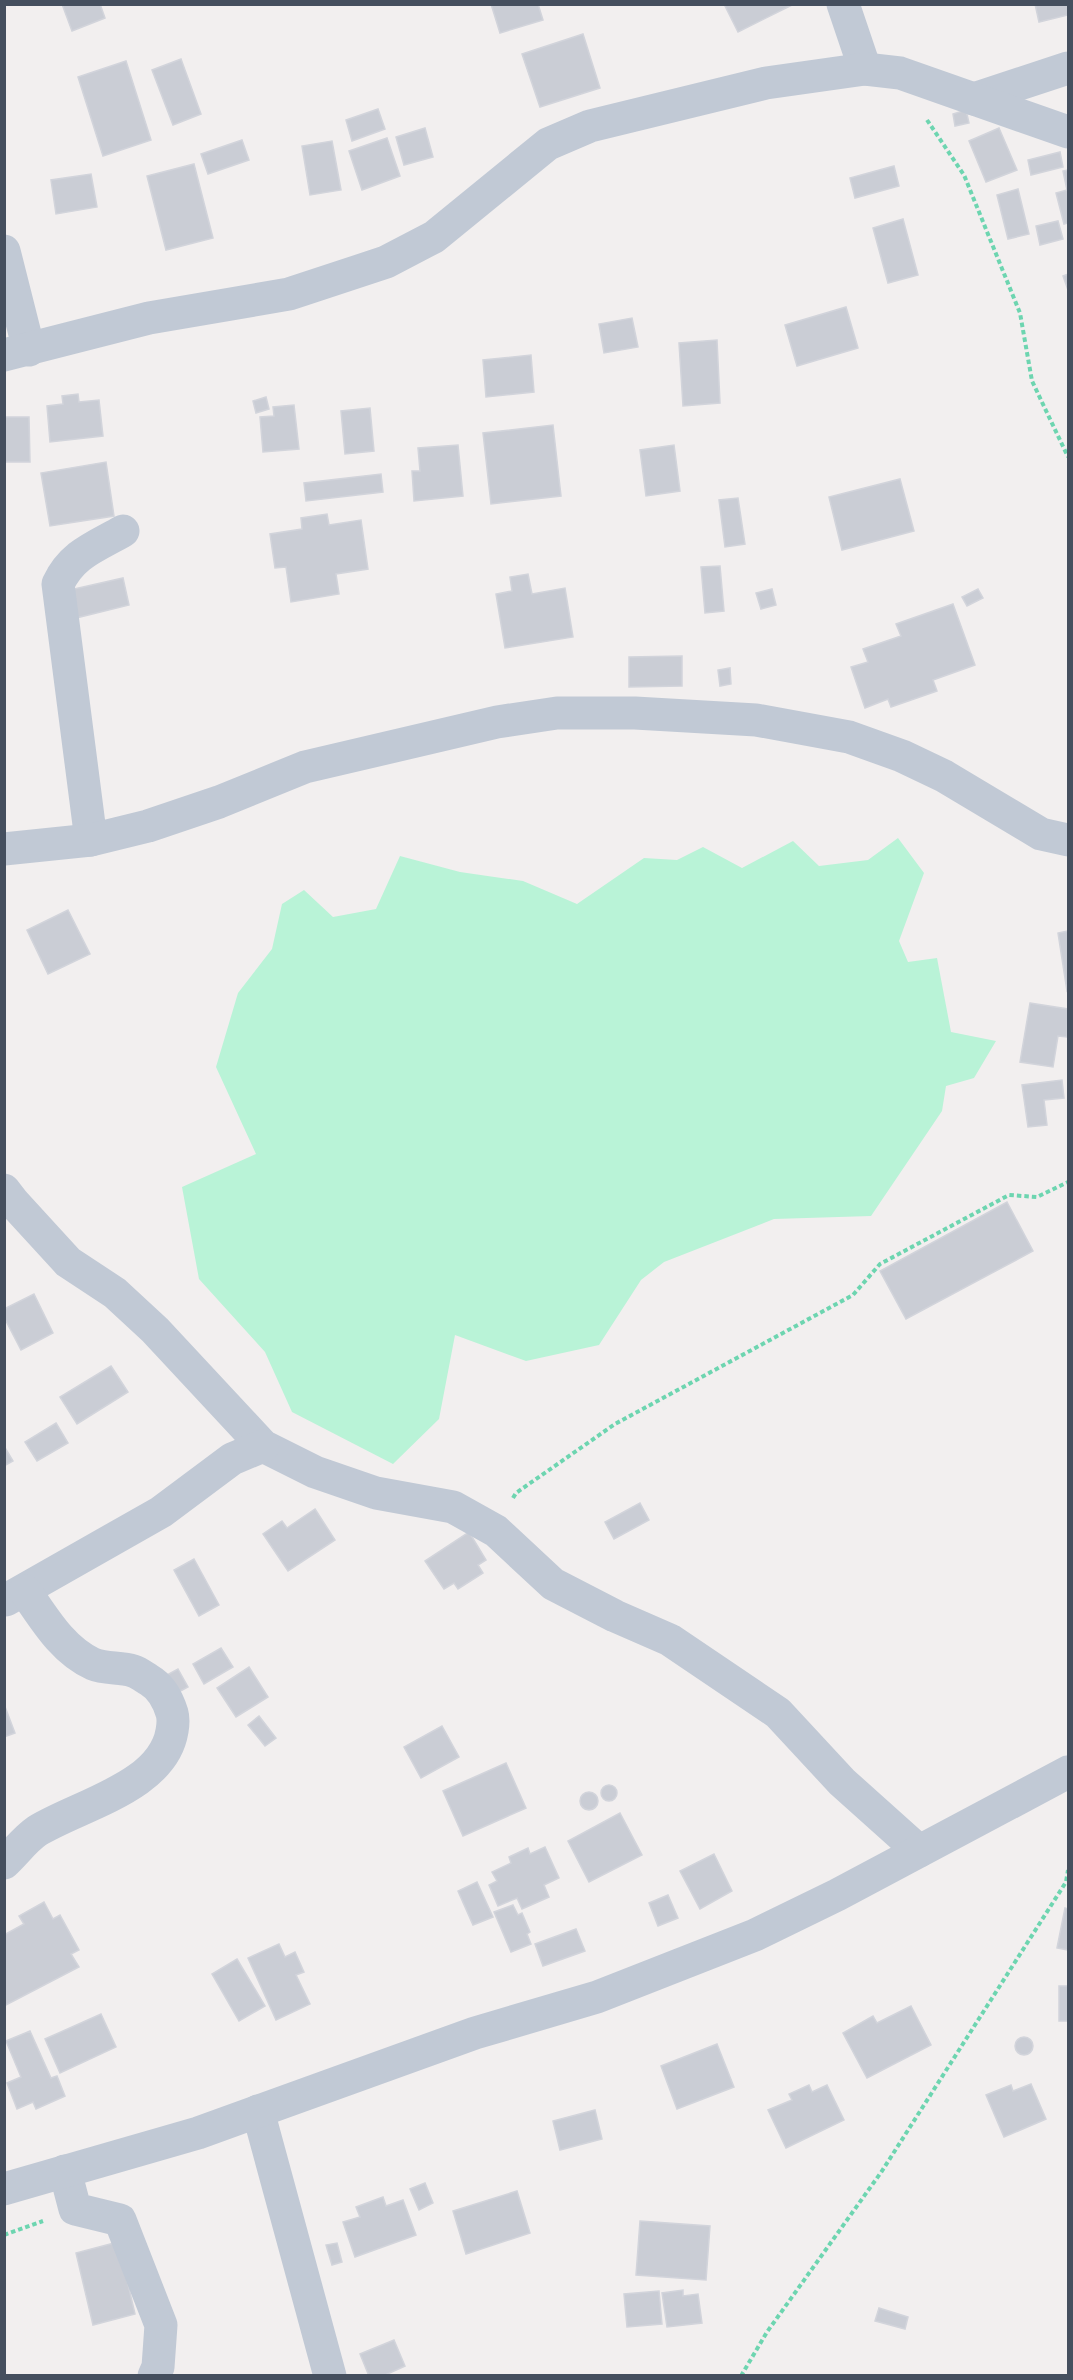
<svg xmlns="http://www.w3.org/2000/svg" width="1073" height="2380" font-family="'Fira Sans',sans-serif">
<style>
.green{fill:#b9f3d7}
.building{fill:#cacdd5;stroke:#d2d4db;stroke-width:1.5}
.lines{fill:none;stroke-linecap:round;stroke-linejoin:round}
.path{stroke:#6dd5b0;stroke-width:4;stroke-dasharray:4.5 3;stroke-linecap:butt}
.minor{stroke:#c1c9d5;stroke-width:33}
</style>
<rect width="100%" height="100%" fill="#f2efef"/>
<path class="green" d="M 898,838 L 924,873 L 899,941 L 908,962 L 937,958 L 951,1032 L 996,1041 L 974,1078 L 946,1086 L 942,1111 L 871,1216 L 774,1219 L 664,1262 L 641,1280 L 599,1345 L 526,1361 L 455,1335 L 439,1419 L 393,1464 L 292,1412 L 265,1352 L 199,1279 L 182,1187 L 256,1154 L 216,1067 L 238,993 L 272,949 L 282,904 L 304,890 L 333,917 L 376,909 L 400,856 L 460,872 L 523,881 L 577,904 L 644,858 L 677,860 L 703,847 L 742,868 L 793,841 L 819,866 L 868,860 Z"/>
<g class="building">
<path d="M 62,4 L 100,4 L 105,18 L 72,31 Z"/>
<path d="M 491,4 L 538,4 L 543,20 L 500,33 Z"/>
<path d="M 724,4 L 794,4 L 738,32 Z"/>
<path d="M 1035,4 L 1068,4 L 1068,15 L 1039,22 Z"/>
<path d="M 583,34 L 600,88 L 540,107 L 522,54 Z"/>
<path d="M 181,59 L 201,114 L 173,125 L 152,70 Z"/>
<path d="M 126,61 L 151,140 L 103,156 L 78,77 Z"/>
<path d="M 378,109 L 385,129 L 352,141 L 346,120 Z"/>
<path d="M 966,110 L 969,123 L 955,126 L 953,114 Z"/>
<path d="M 425,128 L 433,157 L 404,165 L 396,137 Z"/>
<path d="M 999,128 L 1017,170 L 986,182 L 969,141 Z"/>
<path d="M 387,138 L 400,176 L 362,190 L 349,151 Z"/>
<path d="M 242,140 L 249,160 L 208,174 L 201,154 Z"/>
<path d="M 332,141 L 341,190 L 310,195 L 302,146 Z"/>
<path d="M 1060,152 L 1063,167 L 1031,175 L 1028,160 Z"/>
<path d="M 194,164 L 213,238 L 166,250 L 147,176 Z"/>
<path d="M 894,166 L 899,186 L 855,198 L 850,178 Z"/>
<path d="M 1068,170 L 1068,223 L 1064,224 L 1056,193 L 1067,190 L 1063,171 Z"/>
<path d="M 91,174 L 97,207 L 56,214 L 51,180 Z"/>
<path d="M 1018,189 L 1029,234 L 1008,239 L 997,195 Z"/>
<path d="M 903,219 L 918,275 L 888,283 L 873,228 Z"/>
<path d="M 1058,221 L 1063,239 L 1040,245 L 1036,226 Z"/>
<path d="M 1068,274 L 1068,290 L 1063,276 Z"/>
<path d="M 846,307 L 858,348 L 797,366 L 785,325 Z"/>
<path d="M 632,318 L 638,347 L 604,353 L 599,324 Z"/>
<path d="M 717,340 L 720,403 L 683,406 L 679,343 Z"/>
<path d="M 531,355 L 534,392 L 486,397 L 483,360 Z"/>
<path d="M 78,394 L 79,402 L 99,400 L 103,436 L 50,442 L 47,406 L 63,404 L 62,396 Z"/>
<path d="M 266,397 L 269,409 L 256,413 L 253,401 Z"/>
<path d="M 294,405 L 299,449 L 263,452 L 260,417 L 274,416 L 273,407 Z"/>
<path d="M 370,408 L 374,451 L 345,454 L 341,411 Z"/>
<path d="M 4,417 L 29,417 L 30,462 L 4,462 Z"/>
<path d="M 553,425 L 561,496 L 491,504 L 483,433 Z"/>
<path d="M 458,445 L 463,496 L 414,501 L 412,471 L 420,471 L 418,448 Z"/>
<path d="M 674,445 L 680,491 L 646,496 L 640,450 Z"/>
<path d="M 106,462 L 114,516 L 50,526 L 41,473 Z"/>
<path d="M 381,474 L 383,492 L 306,501 L 304,483 Z"/>
<path d="M 900,479 L 914,531 L 842,550 L 829,497 Z"/>
<path d="M 738,498 L 745,544 L 725,547 L 719,500 Z"/>
<path d="M 327,514 L 329,525 L 361,520 L 368,569 L 336,574 L 339,594 L 291,602 L 286,567 L 275,568 L 270,534 L 302,529 L 301,518 Z"/>
<path d="M 720,566 L 724,611 L 705,613 L 701,567 Z"/>
<path d="M 528,574 L 532,594 L 565,588 L 573,637 L 505,648 L 496,594 L 512,591 L 510,577 Z"/>
<path d="M 123,578 L 129,605 L 72,619 L 65,591 Z"/>
<path d="M 772,589 L 776,605 L 761,609 L 756,593 Z"/>
<path d="M 978,589 L 983,598 L 967,606 L 962,597 Z"/>
<path d="M 953,604 L 975,665 L 933,680 L 937,691 L 891,707 L 888,699 L 865,708 L 851,667 L 868,662 L 863,649 L 901,636 L 896,624 Z"/>
<path d="M 682,656 L 682,686 L 629,687 L 629,657 Z"/>
<path d="M 730,668 L 731,684 L 720,686 L 718,670 Z"/>
<path d="M 68,910 L 90,954 L 48,974 L 27,930 Z"/>
<path d="M 1068,931 L 1068,990 L 1067,991 L 1058,933 Z"/>
<path d="M 1030,1003 L 1068,1009 L 1067,1037 L 1058,1036 L 1053,1067 L 1020,1062 Z"/>
<path d="M 1062,1080 L 1064,1098 L 1044,1100 L 1047,1125 L 1028,1127 L 1022,1085 Z"/>
<path d="M 1007,1202 L 1033,1251 L 906,1319 L 880,1271 Z"/>
<path d="M 34,1294 L 53,1333 L 21,1350 L 4,1317 L 4,1309 Z"/>
<path d="M 111,1366 L 128,1392 L 77,1424 L 60,1397 Z"/>
<path d="M 56,1423 L 68,1443 L 37,1461 L 25,1442 Z"/>
<path d="M 4,1446 L 13,1461 L 4,1466 Z"/>
<path d="M 640,1503 L 649,1520 L 614,1539 L 605,1522 Z"/>
<path d="M 315,1509 L 335,1540 L 288,1571 L 263,1534 L 282,1521 L 287,1528 Z"/>
<path d="M 469,1532 L 486,1560 L 478,1565 L 483,1573 L 458,1589 L 454,1583 L 444,1589 L 425,1561 Z"/>
<path d="M 194,1559 L 219,1605 L 199,1616 L 174,1570 Z"/>
<path d="M 221,1648 L 233,1667 L 204,1684 L 193,1664 Z"/>
<path d="M 249,1667 L 268,1697 L 236,1717 L 217,1688 Z"/>
<path d="M 178,1669 L 188,1687 L 175,1694 L 165,1676 Z"/>
<path d="M 4,1704 L 15,1733 L 4,1737 Z"/>
<path d="M 259,1716 L 276,1738 L 265,1746 L 248,1725 Z"/>
<path d="M 442,1726 L 459,1757 L 421,1778 L 404,1747 Z"/>
<path d="M 506,1763 L 526,1808 L 463,1836 L 443,1791 Z"/>
<circle cx="609" cy="1793" r="8"/>
<circle cx="589" cy="1801" r="9"/>
<path d="M 620,1813 L 642,1855 L 589,1882 L 568,1841 Z"/>
<path d="M 545,1847 L 559,1878 L 544,1885 L 549,1897 L 522,1909 L 517,1898 L 498,1906 L 489,1885 L 497,1881 L 492,1872 L 511,1863 L 509,1857 L 528,1848 L 530,1854 Z"/>
<path d="M 714,1854 L 732,1891 L 700,1909 L 680,1871 Z"/>
<path d="M 477,1882 L 493,1917 L 473,1925 L 458,1891 Z"/>
<path d="M 668,1895 L 678,1918 L 658,1926 L 649,1903 Z"/>
<path d="M 44,1902 L 53,1919 L 60,1915 L 79,1950 L 71,1954 L 79,1967 L 4,2006 L 4,1935 L 24,1924 L 19,1916 Z"/>
<path d="M 513,1905 L 518,1915 L 522,1913 L 530,1932 L 527,1934 L 531,1944 L 511,1952 L 494,1912 Z"/>
<path d="M 1065,1908 L 1068,1909 L 1068,1950 L 1057,1948 Z"/>
<path d="M 576,1929 L 585,1951 L 543,1966 L 535,1944 Z"/>
<path d="M 279,1944 L 285,1957 L 295,1952 L 304,1972 L 296,1975 L 310,2004 L 276,2020 L 248,1958 Z"/>
<path d="M 237,1959 L 265,2006 L 239,2021 L 212,1974 Z"/>
<rect x="1059" y="1986" width="9" height="35"/>
<path d="M 911,2006 L 931,2045 L 867,2078 L 843,2033 L 873,2016 L 877,2023 Z"/>
<path d="M 101,2014 L 116,2047 L 60,2073 L 45,2039 Z"/>
<path d="M 30,2031 L 51,2078 L 57,2076 L 65,2096 L 36,2109 L 33,2102 L 17,2109 L 7,2083 L 21,2077 L 6,2041 Z"/>
<circle cx="1024" cy="2046" r="9"/>
<path d="M 717,2044 L 734,2087 L 677,2109 L 661,2066 Z"/>
<path d="M 1031,2084 L 1046,2119 L 1004,2137 L 986,2095 L 1011,2085 L 1013,2091 Z"/>
<path d="M 809,2085 L 812,2092 L 827,2085 L 844,2120 L 786,2148 L 768,2110 L 792,2100 L 789,2094 Z"/>
<path d="M 595,2110 L 602,2139 L 560,2150 L 553,2121 Z"/>
<path d="M 425,2183 L 433,2203 L 419,2210 L 410,2189 Z"/>
<path d="M 517,2191 L 530,2233 L 466,2254 L 453,2211 Z"/>
<path d="M 383,2197 L 386,2206 L 403,2200 L 416,2235 L 355,2257 L 343,2222 L 360,2217 L 356,2207 Z"/>
<path d="M 640,2221 L 710,2226 L 706,2280 L 636,2275 Z"/>
<path d="M 118,2242 L 135,2314 L 93,2325 L 76,2253 Z"/>
<path d="M 337,2243 L 342,2262 L 332,2265 L 326,2245 Z"/>
<path d="M 683,2290 L 683,2296 L 698,2294 L 702,2323 L 667,2327 L 662,2293 Z"/>
<path d="M 659,2291 L 662,2324 L 627,2327 L 624,2294 Z"/>
<path d="M 879,2308 L 908,2317 L 905,2329 L 875,2321 Z"/>
<path d="M 394,2340 L 405,2366 L 383,2376 L 369,2376 L 360,2354 Z"/>
</g>
<g class="lines">
<g class="path">
<path d="M 927,120 L 964,175 L 1020,313 L 1032,381 L 1068,457"/>
<path d="M 513,1498 L 516,1493 L 615,1424 L 853,1295 L 880,1264 L 1009,1195 L 1037,1197 L 1068,1182"/>
<path d="M 4,2235 L 43,2221"/>
<path d="M 741,2376 L 767,2332 L 882,2171 L 1066,1882 L 1068,1870"/>
</g>
<g class="minor">
<path d="M 843,4 L 865,69"/>
<path d="M 974,99 L 1068,68"/>
<path d="M 4,251 L 29,350"/>
<path d="M 4,355 L 149,318 L 289,294 L 386,262 L 434,237 L 548,144 L 590,126 L 766,83 L 865,69 L 900,73 L 1068,132"/>
<path d="M 91,840 L 58,584 C 72,554 95,547 123,531"/>
<path d="M 4,849 L 91,840 L 148,826 L 219,802 L 305,767 L 497,722 L 557,713 L 635,713 L 756,720 L 849,737 L 902,756 L 944,776 L 1041,834 L 1068,840"/>
<path d="M 4,1190 L 14,1203 L 68,1262 L 115,1293 L 155,1330 L 263,1446 L 315,1472 L 376,1493 L 453,1507 L 496,1531 L 553,1584 L 615,1616 L 670,1640 L 778,1713 L 842,1782 L 919,1851"/>
<path d="M 6,1600 L 161,1512 L 232,1459 L 263,1446"/>
<path d="M 4,1863 C 16,1852 24,1840 37,1831 C 79,1805 163,1787 172,1731 C 173,1725 174,1720 172,1713 C 168,1700 161,1687 149,1680 C 144,1677 139,1673 133,1671 C 121,1667 105,1669 93,1664 C 62,1650 44,1618 25,1591"/>
<path d="M 258,2111 L 330,2376"/>
<path d="M 65,2171 L 75,2209 L 120,2220 L 161,2325 L 158,2367 L 154,2376"/>
<path d="M 4,2189 L 198,2133 L 475,2033 L 597,1997 L 755,1935 L 837,1895 L 1068,1772"/>
</g>
</g>
<rect width="1073" height="2380" fill="none" stroke="#454f5e" stroke-width="12"/>
</svg>
